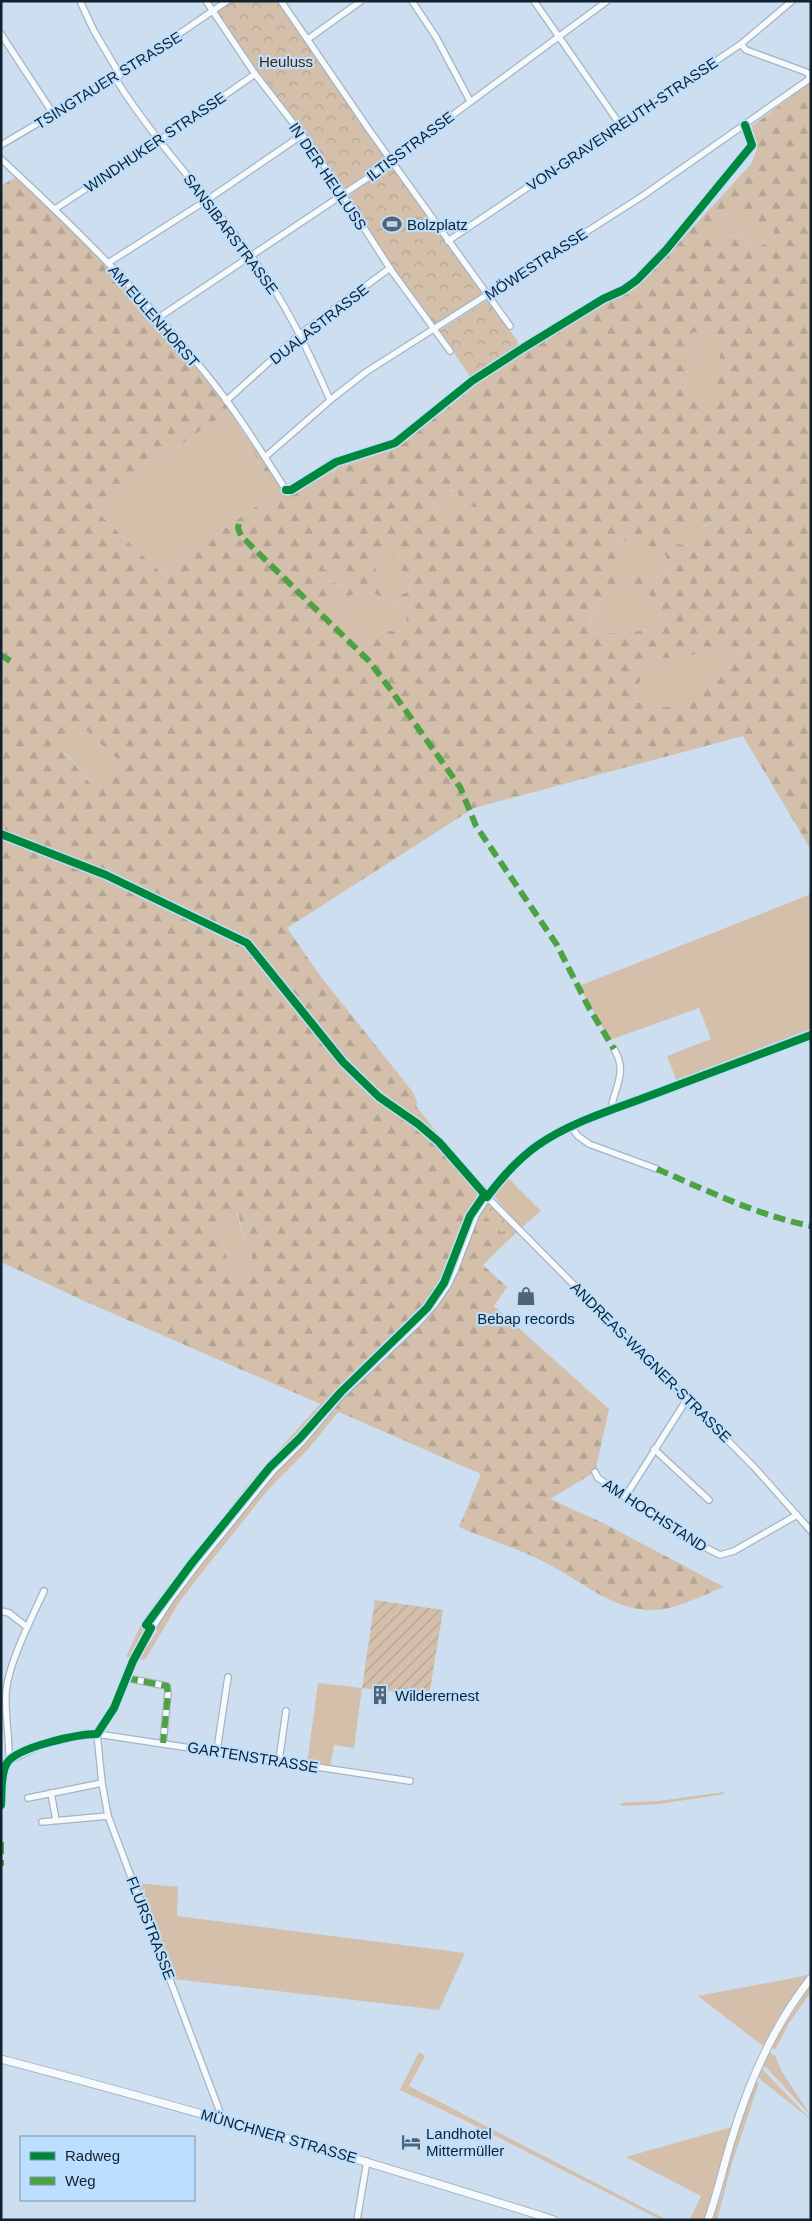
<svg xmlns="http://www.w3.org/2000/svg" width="812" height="2221" font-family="Arial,sans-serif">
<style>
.grass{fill:#d3bfaa}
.forest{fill:url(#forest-firs);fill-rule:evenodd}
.park{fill:url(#park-crowns)}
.garden{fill:url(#garden-furrows)}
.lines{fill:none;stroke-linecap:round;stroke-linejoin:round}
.minor-casing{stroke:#a4b4c3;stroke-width:8}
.major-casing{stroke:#a4b4c3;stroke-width:9}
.minor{stroke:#f7fafd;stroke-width:5.5}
.major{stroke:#f7fafd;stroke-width:7}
.quiet{stroke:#4da243;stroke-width:6;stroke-dasharray:12 6;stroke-linecap:butt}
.cycleway-casing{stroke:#bddfff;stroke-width:11}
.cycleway{stroke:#00873e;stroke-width:8}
.labels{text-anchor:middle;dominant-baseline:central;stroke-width:4.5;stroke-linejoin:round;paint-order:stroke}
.park-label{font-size:15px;fill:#472700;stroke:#bddfff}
.street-label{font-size:15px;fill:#10212f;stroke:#bddfff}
.poi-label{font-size:15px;fill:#10212f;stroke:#bddfff;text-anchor:start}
</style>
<defs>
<pattern id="forest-firs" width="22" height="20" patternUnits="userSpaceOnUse" patternTransform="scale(1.25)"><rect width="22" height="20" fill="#d3bfaa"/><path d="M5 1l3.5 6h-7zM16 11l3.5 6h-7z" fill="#b4a493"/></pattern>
<pattern id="park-crowns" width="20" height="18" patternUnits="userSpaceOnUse" patternTransform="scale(1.25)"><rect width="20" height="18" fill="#d3bfaa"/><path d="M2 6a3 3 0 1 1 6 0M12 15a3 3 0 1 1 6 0" fill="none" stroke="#b4a493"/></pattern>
<pattern id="garden-furrows" width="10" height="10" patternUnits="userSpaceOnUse" patternTransform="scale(1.25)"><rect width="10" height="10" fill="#d3bfaa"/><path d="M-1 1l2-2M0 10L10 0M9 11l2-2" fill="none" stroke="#b4a493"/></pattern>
</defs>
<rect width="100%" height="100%" fill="#ccdef0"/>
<g class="grass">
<path d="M 739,207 L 758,217 L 758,226 L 774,232 L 775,243 L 758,246 L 739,236 L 719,235 L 717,228 C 723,217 727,210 739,207 Z"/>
<path d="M 693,332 L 723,336 L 715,399 L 685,390 Z"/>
<path d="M 516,351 L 524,351 L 467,391 L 398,447 L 331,472 L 294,494 L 288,494 L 283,490 L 335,459 L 387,444 L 396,439 L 472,379 Z"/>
<path d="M 230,410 L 255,455 L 274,494 L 161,573 L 92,507 Z"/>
<path d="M 448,490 L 458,493 L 463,505 L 486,509 L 491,514 L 490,516 L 463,515 L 433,508 L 434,500 Z"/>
<path d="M 692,521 L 704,526 L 714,522 L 716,532 L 696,541 L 693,547 L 678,544 L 672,547 L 672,528 Z"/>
<path d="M 617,538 L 642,548 L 663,548 L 672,572 L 649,580 L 623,578 Z"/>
<path d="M 387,544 L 407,578 L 410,592 L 398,596 L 379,584 L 372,549 Z"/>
<path d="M 335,561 L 352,573 L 344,587 L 326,579 L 323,569 L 324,565 Z"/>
<path d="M 618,586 L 643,590 L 662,605 L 653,630 L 590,635 L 589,625 L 602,596 Z"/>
<path d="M 367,592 C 382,595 424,613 398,632 L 386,630 L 369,642 L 330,605 L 342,597 Z"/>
<path d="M 738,649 L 741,652 L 736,657 L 674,706 L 665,707 L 633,702 L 648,657 L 668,658 Z"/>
<path d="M 82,727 L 124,765 L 96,790 L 65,752 Z"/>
<path d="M 811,894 L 811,1032 L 677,1082 L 667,1056 L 711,1039 L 699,1008 L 610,1040 L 579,986 Z"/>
<path d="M 507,1177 L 541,1211 L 521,1228 L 494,1196 Z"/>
<path d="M 237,1213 L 247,1250 L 252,1254 L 252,1264 L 249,1272 L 240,1277 L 230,1270 L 217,1221 Z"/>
<path d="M 321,1403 L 326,1406 L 299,1437 L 259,1478 L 154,1610 L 144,1625 L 146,1628 L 133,1650 L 132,1658 L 126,1657 L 144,1618 L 153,1606 L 250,1482 Z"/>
<path d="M 336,1410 L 339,1411 L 309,1448 L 267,1491 L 196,1580 L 178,1604 L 145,1660 L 139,1659 L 142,1653 L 144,1654 L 144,1650 L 157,1632 L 156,1629 C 167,1607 184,1589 196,1570 L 234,1525 L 262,1487 L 324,1419 Z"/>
<path d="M 318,1683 L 362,1688 L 354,1748 L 334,1745 L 330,1768 L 307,1764 Z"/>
<path d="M 724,1792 L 724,1794 L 659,1804 L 621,1806 L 620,1803 L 658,1801 Z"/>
<path d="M 136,1883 L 178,1887 L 177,1916 L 465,1953 L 439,2010 L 174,1979 L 141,1894 L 145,1894 L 145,1889 L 139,1890 Z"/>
<path d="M 809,1975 L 763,2046 L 698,1996 Z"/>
<path d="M 811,1984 L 811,1992 L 789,2023 L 775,2050 L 771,2046 Z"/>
<path d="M 419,2052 L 425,2056 L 409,2086 L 667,2220 L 661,2220 L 464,2120 L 400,2090 Z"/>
<path d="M 767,2053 L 771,2053 L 775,2056 L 782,2072 L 811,2116 L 767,2068 L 761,2065 Z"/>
<path d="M 762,2067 L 763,2070 L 811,2120 L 761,2080 L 758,2075 Z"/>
<path d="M 755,2081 L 759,2083 L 732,2163 L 717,2220 L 712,2220 L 721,2196 L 735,2137 Z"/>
<path d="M 732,2127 L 704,2220 L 690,2220 L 701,2196 L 626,2157 Z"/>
</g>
<path class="forest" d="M 811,82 L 811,850 L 743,736 L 474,808 L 287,928 L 321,977 L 412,1091 L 417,1101 L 416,1106 L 483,1191 L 482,1195 L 517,1232 L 483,1265 L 507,1287 L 494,1306 L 609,1409 L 595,1472 L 550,1499 L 603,1523 L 724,1587 C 700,1596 677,1610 651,1610 C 611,1610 578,1578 544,1562 C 517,1548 487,1539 459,1527 L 481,1474 L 82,1300 L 1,1262 L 1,186 L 17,176 L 106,265 L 158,322 L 230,410 L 92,507 L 161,573 L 274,494 L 255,455 L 239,427 L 289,494 L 294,494 L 331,472 L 398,447 L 490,374 L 524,351 L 648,276 L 751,164 L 757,149 L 752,126 ZM 739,207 L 747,216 L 752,214 L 758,217 L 758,226 L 774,232 L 775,242 L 758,246 L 738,236 L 719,235 L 717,228 C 723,217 727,210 739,207 ZM 693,332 L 723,336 L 714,399 L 685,389 ZM 452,490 L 455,494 L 458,493 L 463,505 L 486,509 L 491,514 L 463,515 L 433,508 L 434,500 L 440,497 L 444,499 L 448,491 ZM 692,521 L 697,527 L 714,522 L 716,532 C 705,531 698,538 693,547 L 678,544 L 672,547 L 672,528 ZM 617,538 L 642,548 L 663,549 L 672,572 L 649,580 L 639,573 L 623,577 ZM 387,545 L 407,578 L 410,591 L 398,596 L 379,584 L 372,549 ZM 335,561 L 351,573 L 343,587 L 326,579 L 330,571 L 323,569 L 324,566 ZM 618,586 L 643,590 L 662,605 L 653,630 L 590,635 L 589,624 L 602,596 ZM 367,592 C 382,595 424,613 398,632 L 386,630 L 369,642 L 330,605 L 342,597 ZM 738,649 L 741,652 L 736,657 L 674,706 L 665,707 L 633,702 L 648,657 L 668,658 ZM 82,727 L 124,765 L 96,790 L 65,753 ZM 238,1213 L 247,1251 L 252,1254 L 252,1264 L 249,1272 L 240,1277 L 230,1270 L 217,1221 Z"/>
<g class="park">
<path d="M 232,1 L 279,1 L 385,156 L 385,160 L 346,188 L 342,187 L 218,15 L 218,11 Z"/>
<path d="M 389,165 L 393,166 C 423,207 450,250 481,291 L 481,295 L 437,324 L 432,323 L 392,266 L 348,197 Z"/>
<path d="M 487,300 L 517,340 L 519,347 L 472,379 L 439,331 Z"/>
<path d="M 489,1204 L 509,1225 L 502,1233 L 481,1212 Z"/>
</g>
<path class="garden" d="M 375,1600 L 443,1610 L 429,1696 L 362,1688 Z"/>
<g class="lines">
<g class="minor-casing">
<g id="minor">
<path d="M 80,1 L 94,31 L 120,75"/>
<path d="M 206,1 L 255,74 L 314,150 L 391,270 L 450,351"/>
<path d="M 281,1 L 370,131 L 510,326"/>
<path d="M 412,1 L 436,37 L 470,101"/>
<path d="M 534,1 L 621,126"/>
<path d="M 1,34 L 54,115"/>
<path d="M 308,39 L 361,1"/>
<path d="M 115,78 C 155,142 207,196 252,257 C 285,301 308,350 330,400"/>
<path d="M 1,145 L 115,78 L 227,1"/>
<path d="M 1,159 C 82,234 161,313 227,401 C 248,430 267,460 286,490"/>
<path d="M 55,209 L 159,141 L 255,74"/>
<path d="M 448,241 L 741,44 L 792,1"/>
<path d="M 108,263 L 207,200 L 302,135"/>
<path d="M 158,318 L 366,179 L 607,1"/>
<path d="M 226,401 L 300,334 L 390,268"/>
<path d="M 265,457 L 334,397 L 366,372 L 641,197 L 808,80 L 810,75 L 806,72 L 746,50 L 741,44"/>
<path d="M 611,1109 C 615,1086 628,1072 614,1049"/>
<path d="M 571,1127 L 578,1136 L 589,1144 L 657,1169"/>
<path d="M 487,1197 L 754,1467 L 811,1531"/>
<path d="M 654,1449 L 709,1500"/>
<path d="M 595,1472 L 598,1478 L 679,1534 L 720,1555 L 734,1551 L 797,1515"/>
<path d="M 625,1497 L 687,1399"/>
<path d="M 1,1611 L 9,1613 L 27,1627"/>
<path d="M 126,1678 L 167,1686 L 168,1693 L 163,1743"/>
<path d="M 97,1734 L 114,1708 L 140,1647 L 171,1599 L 196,1566 L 273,1471 L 303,1441 L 342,1395 L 419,1322 L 435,1304 L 448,1285 L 455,1270 L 476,1215 L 500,1179 L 529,1152 L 555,1134 L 611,1109 L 664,1090"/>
<path d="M 97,1734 L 102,1783 L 108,1816 L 220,2112 L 218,2119"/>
<path d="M 217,1750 L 228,1677"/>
<path d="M 10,1759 L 9,1756 C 9,1735 5,1715 6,1694 C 7,1666 32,1617 44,1591"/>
<path d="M 279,1761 L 286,1711"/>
<path d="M 51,1793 L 56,1820"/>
<path d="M 28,1798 L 102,1783"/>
<path d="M 1,1805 L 3,1777 L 7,1762 L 48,1742 L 86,1734 L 97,1734 L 410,1781"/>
<path d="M 42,1822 L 108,1816"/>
<path d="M 357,2220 L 367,2161"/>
</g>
</g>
<g class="major-casing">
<g id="major">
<path d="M 1,2059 C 187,2108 371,2162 554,2220"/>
<path d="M 708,2220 C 718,2192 724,2163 733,2135 C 750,2079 774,2025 811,1978"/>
</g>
</g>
<use href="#minor" class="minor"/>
<use href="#major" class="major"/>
<g class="quiet">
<path d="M 239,524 L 238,528 L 241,536 L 369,661 L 391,690 L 460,787 L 476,826 L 557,945 L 589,1008 L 614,1049"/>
<path d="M 1,655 L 10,661"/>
<path d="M 657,1169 C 706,1190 759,1216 811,1226"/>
<path d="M 126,1678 L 167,1686 L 168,1693 L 163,1743"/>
<path d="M 1,1842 L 1,1866"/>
</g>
<g class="cycleway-casing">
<g id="cycleway">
<path d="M 286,490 L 291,490 L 336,462 L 395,443 L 472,381 L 523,348 L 603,299 L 623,290 L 637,280 L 666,250 L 752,145 L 745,125"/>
<path d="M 1,834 L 106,875 L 247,943 L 343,1062 L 379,1097 L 418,1124 L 439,1142 L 487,1197 C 502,1177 518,1159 538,1145 C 571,1122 612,1110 649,1096 C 703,1076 757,1055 811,1035"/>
<path d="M 1,1805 C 2,1793 0,1774 7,1763 C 17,1747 78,1734 97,1734 L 114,1708 L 133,1661 L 151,1628 L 146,1625 L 192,1563 L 270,1467 L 300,1438 L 341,1392 L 427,1308 L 444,1283 L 470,1216 L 485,1194"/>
</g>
</g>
<use href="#cycleway" class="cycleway"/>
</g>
<defs>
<g id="stadium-bare" transform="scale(1.5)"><path d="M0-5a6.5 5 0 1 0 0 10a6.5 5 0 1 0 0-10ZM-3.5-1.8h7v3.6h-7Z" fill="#526373" stroke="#bddfff" stroke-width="2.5" paint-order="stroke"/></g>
<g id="shop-bare" transform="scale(1.5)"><path d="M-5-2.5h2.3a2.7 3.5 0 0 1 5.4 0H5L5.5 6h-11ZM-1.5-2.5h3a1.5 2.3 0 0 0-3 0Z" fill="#526373" stroke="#bddfff" stroke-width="2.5" paint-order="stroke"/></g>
<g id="building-bare" transform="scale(1.5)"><path d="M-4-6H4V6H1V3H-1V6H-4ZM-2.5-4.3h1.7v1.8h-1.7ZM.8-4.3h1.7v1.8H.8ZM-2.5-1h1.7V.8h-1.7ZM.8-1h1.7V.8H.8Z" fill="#526373" stroke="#bddfff" stroke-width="2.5" paint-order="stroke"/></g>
<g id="hotel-bare" transform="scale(1.5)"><path d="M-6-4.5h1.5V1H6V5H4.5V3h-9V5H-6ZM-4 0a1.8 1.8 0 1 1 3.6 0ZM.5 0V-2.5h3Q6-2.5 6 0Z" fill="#526373" stroke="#bddfff" stroke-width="2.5" paint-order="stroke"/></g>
</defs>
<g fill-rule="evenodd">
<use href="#stadium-bare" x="392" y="224"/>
<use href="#shop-bare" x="526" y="1296"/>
<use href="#building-bare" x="380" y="1695"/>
<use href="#hotel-bare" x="411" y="2142"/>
</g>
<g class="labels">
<g class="park-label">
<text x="286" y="61">Heuluss</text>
</g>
<g class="street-label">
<text transform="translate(108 80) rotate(-32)">TSINGTAUER STRASSE</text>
<text transform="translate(622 124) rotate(-34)">VON-GRAVENREUTH-STRASSE</text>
<text transform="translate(155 142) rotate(-34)">WINDHUKER STRASSE</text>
<text transform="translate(410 146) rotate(-37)">ILTISSTRASSE</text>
<text transform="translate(328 176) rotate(56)">IN DER HEULUSS</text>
<text transform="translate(231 234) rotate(53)">SANSIBARSTRASSE</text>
<text transform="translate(536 264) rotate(-33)">MÖWESTRASSE</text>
<text transform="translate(154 316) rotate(49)">AM EULENHORST</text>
<text transform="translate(319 324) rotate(-38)">DUALASTRASSE</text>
<text transform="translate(651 1362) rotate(45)">ANDREAS-WAGNER-STRASSE</text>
<text transform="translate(655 1515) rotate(33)">AM HOCHSTAND</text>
<text transform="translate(253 1757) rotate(9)">GARTENSTRASSE</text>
<text transform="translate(151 1928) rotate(69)">FLURSTRASSE</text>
<text transform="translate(279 2136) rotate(16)">MÜNCHNER STRASSE</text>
</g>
<g class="poi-label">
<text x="407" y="224">Bolzplatz</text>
<text x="526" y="1318" text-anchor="middle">Bebap records</text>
<text x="395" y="1695">Wilderernest</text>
<text x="426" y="2133">Landhotel<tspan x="426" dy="17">Mittermüller</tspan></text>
</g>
</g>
<rect width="812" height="2221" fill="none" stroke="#10212f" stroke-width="5"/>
<rect x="20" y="2136" width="175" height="65" fill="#bddfff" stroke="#7893ac"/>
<rect x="30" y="2152" width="25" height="8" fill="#00873e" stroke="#7893ac"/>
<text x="65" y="2161" font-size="15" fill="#10212f">Radweg</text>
<rect x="30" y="2177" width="25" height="8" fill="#4da243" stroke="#7893ac"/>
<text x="65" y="2186" font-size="15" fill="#10212f">Weg</text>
</svg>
